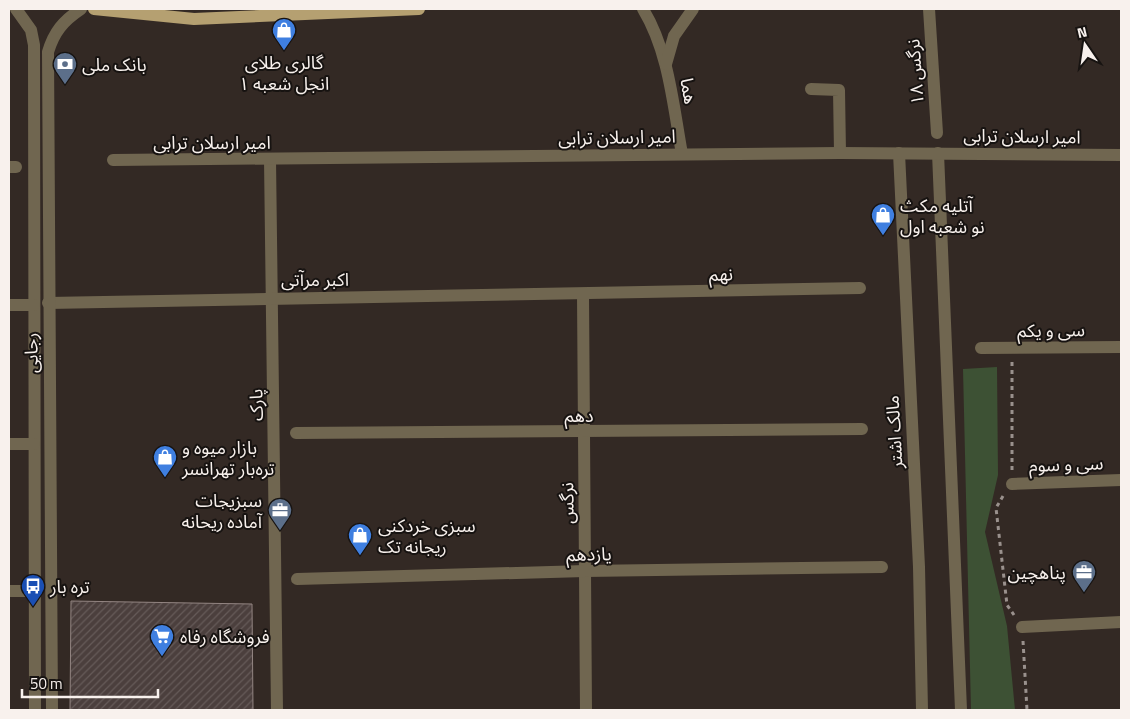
<svg xmlns="http://www.w3.org/2000/svg" width="1130" height="719" font-family="'Titillium Web','Noto Sans Arabic',sans-serif">
<style>
.green{fill:#3d5134}
.building{fill:url(#building-hatch);stroke:#938582}
.lines{fill:none;stroke-linecap:round;stroke-linejoin:round}
.path{stroke:#9a918d;stroke-width:3;stroke-dasharray:4 4;stroke-linecap:butt}
.minor{stroke:#706650;stroke-width:12}
.major{stroke:#b5a071;stroke-width:12}
.labels{text-anchor:middle;dominant-baseline:central;stroke-width:4;stroke-linejoin:round;paint-order:stroke}
.poi-label{font-size:18px;fill:#f8f1ed;stroke:#171311;text-anchor:start}
.street-label{font-size:18px;fill:#f8f1ed;stroke:#171311}
</style>
<defs>
<pattern id="building-hatch" width="6" height="6" patternUnits="userSpaceOnUse" patternTransform="scale(1.25)"><rect width="6" height="6" fill="#4b3f3d"/><path d="M-1 1l2-2M0 6l6-6M5 7l2-2" fill="none" stroke="#665b59"/></pattern>
</defs>
<rect width="100%" height="100%" fill="#332924"/>
<path class="green" d="M 997,367 L 998,475 L 985,532 L 1007,626 L 1015,710 L 971,710 L 963,369 Z"/>
<path class="building" d="M 71,601 L 252,604 L 253,710 L 70,710 Z"/>
<g class="lines">
<g class="path">
<path d="M 1012,470 L 1012,361"/>
<path d="M 1003,496 L 996,508 L 1007,605 L 1014,615"/>
<path d="M 1023,641 L 1027,710"/>
</g>
<g class="minor">
<path d="M 16,9 L 31,30 L 34,45 L 35,710"/>
<path d="M 643,9 C 669,52 673,105 682,154"/>
<path d="M 929,9 L 937,133"/>
<path d="M 666,64 L 674,36 L 693,9"/>
<path d="M 811,89 L 839,90 L 840,153"/>
<path d="M 899,153 L 919,567 L 922,710"/>
<path d="M 938,153 L 961,710"/>
<path d="M 270,159 L 277,710"/>
<path d="M 113,160 L 840,153 L 1121,155"/>
<path d="M 9,167 L 16,167"/>
<path d="M 583,295 L 586,710"/>
<path d="M 48,303 C 319,296 589,295 860,288"/>
<path d="M 9,305 L 34,305"/>
<path d="M 981,348 L 1121,347"/>
<path d="M 296,433 L 862,429"/>
<path d="M 9,444 L 34,444"/>
<path d="M 1012,484 L 1121,480"/>
<path d="M 297,579 L 585,571 L 882,567"/>
<path d="M 9,591 L 34,591"/>
<path d="M 1022,627 L 1121,622"/>
<path d="M 52,710 L 48,52 C 54,32 63,21 81,9"/>
</g>
<path class="major" d="M 94,9 L 194,19 L 419,9"/>
</g>
<defs>
<g id="shop-pin" transform="scale(1.25)"><path d="M0 17L-7.5 6A9.5 9.5 0 1 1 7.5 6Z" fill="#3f7fe0" stroke="#171311"/><path d="M-5-2.5h2.3a2.7 3.5 0 0 1 5.4 0H5L5.5 6h-11ZM-1.5-2.5h3a1.5 2.3 0 0 0-3 0Z" fill="#fff"/></g>
<g id="bank-pin" transform="scale(1.25)"><path d="M0 17L-7.5 6A9.5 9.5 0 1 1 7.5 6Z" fill="#5c6f8a" stroke="#171311"/><path d="M-6-4H6V4H-6ZM0-2.3a2.3 2.3 0 1 0 0 4.6a2.3 2.3 0 1 0 0-4.6Z" fill="#fff"/></g>
<g id="office-pin" transform="scale(1.25)"><path d="M0 17L-7.5 6A9.5 9.5 0 1 1 7.5 6Z" fill="#5c6f8a" stroke="#171311"/><path d="M-6-3h4V-5.5h4V-3h4V5H-6ZM-1-4.5V-3h2v-1.5ZM-6 0V1H6V0Z" fill="#fff"/></g>
<g id="bus-pin" transform="scale(1.25)"><path d="M0 17L-7.5 6A9.5 9.5 0 1 1 7.5 6Z" fill="#1a4fb4" stroke="#171311"/><path d="M-5-6H5V4H4V6H2V4H-2V6H-4V4H-5ZM-3.5-4V0h7V-4ZM-3.5 1.2v1.5H-2V1.2ZM2 1.2v1.5H3.5V1.2Z" fill="#fff"/></g>
<g id="supermarket-pin" transform="scale(1.25)"><path d="M0 17L-7.5 6A9.5 9.5 0 1 1 7.5 6Z" fill="#3f7fe0" stroke="#171311"/><path d="M-6-5.5h2.5l.6 2H6L4.5 2H-2.5L-4.4-4H-6ZM-1.5 3.2a1.3 1.3 0 1 0 .1 0ZM3 3.2a1.3 1.3 0 1 0 .1 0Z" fill="#fff"/></g>
</defs>
<g fill-rule="evenodd">
<use href="#shop-pin" x="284" y="30"/>
<use href="#bank-pin" x="65" y="64"/>
<use href="#shop-pin" x="883" y="215"/>
<use href="#shop-pin" x="165" y="457"/>
<use href="#office-pin" x="280" y="510"/>
<use href="#shop-pin" x="360" y="535"/>
<use href="#office-pin" x="1084" y="572"/>
<use href="#bus-pin" x="33" y="586"/>
<use href="#supermarket-pin" x="162" y="636"/>
</g>
<g class="labels">
<g class="poi-label">
<text x="284" y="62" text-anchor="middle">گالری طلای<tspan x="284" dy="21">انجل شعبه ۱</tspan></text>
<text x="82" y="64">بانک ملی</text>
<text x="900" y="205">آتلیه مکث<tspan x="900" dy="21">نو شعبه اول</tspan></text>
<text x="182" y="447">بازار میوه و<tspan x="182" dy="21">تره‌بار تهرانسر</tspan></text>
<text x="262" y="500" text-anchor="end">سبزیجات<tspan x="262" dy="21">آماده ریحانه</tspan></text>
<text x="378" y="525">سبزی خردکنی<tspan x="378" dy="21">ریجانه تک</tspan></text>
<text x="1066" y="572" text-anchor="end">پناهچین</text>
<text x="50" y="586">تره بار</text>
<text x="180" y="636">فروشگاه رفاه</text>
</g>
<g class="street-label">
<text transform="translate(915 72) rotate(-94)">نرگس ۱۸</text>
<text transform="translate(689 91) rotate(80)">هما</text>
<text transform="translate(1022 136) rotate(1)">امیر ارسلان ترابی</text>
<text transform="translate(617 137) rotate(-1)">امیر ارسلان ترابی</text>
<text x="212" y="142">امیر ارسلان ترابی</text>
<text transform="translate(721 274) rotate(-1)">نهم</text>
<text x="315" y="279">اکبر مرآتی</text>
<text transform="translate(1051 330) rotate(-1)">سی و یکم</text>
<text transform="translate(31 353) rotate(-91)">رجایی</text>
<text transform="translate(256 405) rotate(-91)">پارک</text>
<text x="579" y="415">دهم</text>
<text transform="translate(894 432) rotate(-93)">مالک اشتر</text>
<text transform="translate(1066 464) rotate(-2)">سی و سوم</text>
<text transform="translate(567 503) rotate(-91)">نرگس</text>
<text transform="translate(589 554) rotate(-1)">یازدهم</text>
</g>
</g>
<rect width="1130" height="719" fill="none" stroke="#f8f1ed" stroke-width="20"/>
<g transform="translate(1085 45) rotate(347)" stroke="#171311" stroke-width="4" paint-order="stroke">
<path d="M0-4L9 19L0 12L-9 19Z" fill="#f8f1ed"/>
<text y="-8" font-size="14" font-weight="bold" text-anchor="middle" fill="#f8f1ed">N</text>
</g>
<path d="M22 689v8h136v-8" fill="none" stroke="#f8f1ed" stroke-width="2.5"/>
<text x="30" y="689" font-size="15" fill="#f8f1ed" stroke="#171311" stroke-width="4" paint-order="stroke">50 m</text>
</svg>
